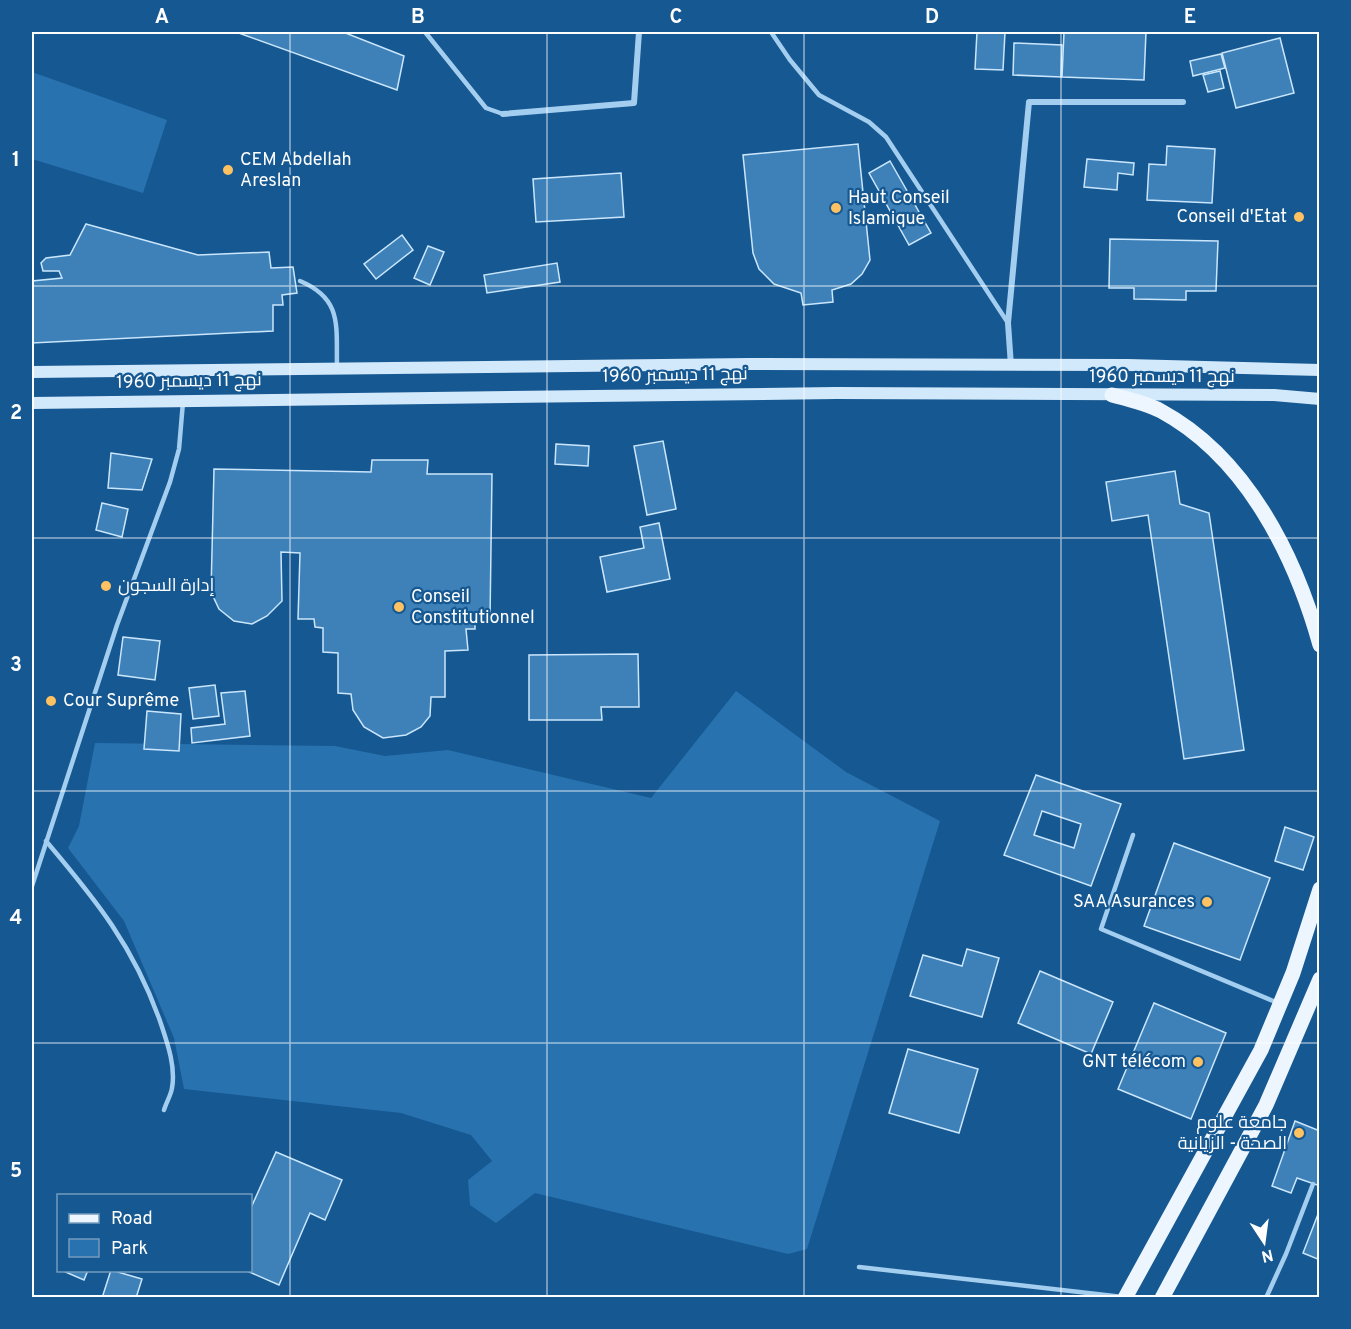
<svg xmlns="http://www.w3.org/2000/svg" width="1351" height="1329" font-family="Overpass,Cairo,sans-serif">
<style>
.green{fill:#2872b0}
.building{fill:#3e81b9;stroke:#cae6fc;stroke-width:1.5;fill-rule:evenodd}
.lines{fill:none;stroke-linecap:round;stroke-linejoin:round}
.service{stroke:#a4cef0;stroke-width:4.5}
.minor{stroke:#a4cef0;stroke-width:6}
.secondary{stroke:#d2e8fb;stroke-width:12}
.primary{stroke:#edf6ff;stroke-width:15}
.grid{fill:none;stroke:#fff;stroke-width:1.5;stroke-opacity:0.55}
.poi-dot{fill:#ffc263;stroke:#165891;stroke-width:2}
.labels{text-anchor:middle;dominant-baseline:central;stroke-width:4.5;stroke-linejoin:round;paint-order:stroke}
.poi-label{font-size:18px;fill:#fff;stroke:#165891;text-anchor:start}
.street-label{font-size:18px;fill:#fff;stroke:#165891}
.neatline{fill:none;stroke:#fff;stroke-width:2}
.grid-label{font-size:20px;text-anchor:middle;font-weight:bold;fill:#fff}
</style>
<rect width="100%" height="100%" fill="#165891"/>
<g class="green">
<path d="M 32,72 L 167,120 L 143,193 L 32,159 Z"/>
<path d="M 736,691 L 846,772 L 940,821 L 807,1249 L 788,1254 L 535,1193 L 496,1223 L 470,1205 L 468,1180 L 492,1161 L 471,1135 L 401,1113 L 184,1089 L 174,1038 L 124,921 L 68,848 L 79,826 L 95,743 L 335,746 L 385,756 L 448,750 L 651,798 Z"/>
</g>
<g class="building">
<path d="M 236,32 L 343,32 L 404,56 L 397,90 Z"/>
<path d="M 977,32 L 1005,32 L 1003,70 L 975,69 Z"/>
<path d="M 1064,32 L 1146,32 L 1144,80 L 1062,77 Z"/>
<path d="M 1280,38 L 1294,93 L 1236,108 L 1222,53 Z"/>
<path d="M 1014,43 L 1062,45 L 1061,77 L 1013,75 Z"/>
<path d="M 1221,54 L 1225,68 L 1193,76 L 1190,61 Z"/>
<path d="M 1220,71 L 1224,88 L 1208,92 L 1203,75 Z"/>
<path d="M 858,144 L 870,260 L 862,274 L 851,284 L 832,290 L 833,302 L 803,305 L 801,293 L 774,284 L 759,269 L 753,253 L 743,155 Z"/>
<path d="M 1167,146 L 1215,149 L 1212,203 L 1147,200 L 1149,164 L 1166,165 Z"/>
<path d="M 1087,159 L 1134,163 L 1133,175 L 1118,173 L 1117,190 L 1084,187 Z"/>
<path d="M 890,161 L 931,233 L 909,245 L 869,173 Z"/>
<path d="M 621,173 L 624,217 L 536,222 L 533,179 Z"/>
<path d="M 86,224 L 198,255 L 269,252 L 271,268 L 293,267 L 297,293 L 282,295 L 283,305 L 273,305 L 273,331 L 32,343 L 32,281 L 62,278 L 59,271 L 43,271 L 41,263 L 46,258 L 70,255 Z"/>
<path d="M 402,235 L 413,250 L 376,279 L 364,264 Z"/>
<path d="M 1110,239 L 1218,241 L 1216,291 L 1186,291 L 1186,300 L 1134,299 L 1134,288 L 1109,288 Z"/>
<path d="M 428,246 L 444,252 L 430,285 L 414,278 Z"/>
<path d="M 557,263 L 560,282 L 487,293 L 484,275 Z"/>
<path d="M 663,441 L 676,509 L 647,515 L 634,446 Z"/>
<path d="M 556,444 L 589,446 L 588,466 L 555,464 Z"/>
<path d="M 111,453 L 152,459 L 142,490 L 108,488 Z"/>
<path d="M 372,460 L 428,460 L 427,474 L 492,474 L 490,620 L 475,621 L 475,629 L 466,629 L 468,650 L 445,651 L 445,697 L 431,697 L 430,716 L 421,727 L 406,735 L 383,738 L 364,727 L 353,710 L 351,694 L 338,693 L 338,653 L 323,652 L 323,628 L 315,627 L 314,619 L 298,619 L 300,553 L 281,552 L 282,601 L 267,616 L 252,624 L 234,621 L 219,609 L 211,592 L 214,469 L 371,472 Z"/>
<path d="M 1175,471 L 1180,504 L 1209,513 L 1244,750 L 1184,759 L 1148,515 L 1112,521 L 1106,482 Z"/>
<path d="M 102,503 L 128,509 L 122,537 L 96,530 Z"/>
<path d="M 659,523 L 670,579 L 607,592 L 600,557 L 644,548 L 640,527 Z"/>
<path d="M 123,637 L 160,641 L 155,680 L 118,675 Z"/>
<path d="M 638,654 L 639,707 L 601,707 L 602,720 L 529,720 L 529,655 Z"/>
<path d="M 215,685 L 219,716 L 193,719 L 189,688 Z"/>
<path d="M 245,691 L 250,736 L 192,743 L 191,728 L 225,724 L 221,693 Z"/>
<path d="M 147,711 L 181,714 L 179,751 L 144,749 Z"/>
<path d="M 1036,775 L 1121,804 L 1091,886 L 1004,855 ZM 1042,811 L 1081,824 L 1074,848 L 1034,835 Z"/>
<path d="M 1285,827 L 1314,837 L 1303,870 L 1275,861 Z"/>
<path d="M 1174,843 L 1270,878 L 1240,960 L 1144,926 Z"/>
<path d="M 967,949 L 999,958 L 982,1017 L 910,996 L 923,955 L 962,966 Z"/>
<path d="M 1040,971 L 1113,1002 L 1091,1054 L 1018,1023 Z"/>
<path d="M 1154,1003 L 1226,1033 L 1191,1119 L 1118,1089 Z"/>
<path d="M 908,1049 L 978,1069 L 959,1133 L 889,1113 Z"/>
<path d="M 1295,1121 L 1320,1131 L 1320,1186 L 1297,1178 L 1291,1193 L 1272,1186 Z"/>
<path d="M 276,1152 L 342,1180 L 325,1220 L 310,1213 L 279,1285 L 245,1270 L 250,1270 L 250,1210 Z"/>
<path d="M 1320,1209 L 1320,1260 L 1303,1253 Z"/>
<path d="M 61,1270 L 88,1270 L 84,1280 Z"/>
<path d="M 111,1270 L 142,1279 L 136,1298 L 102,1298 Z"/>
</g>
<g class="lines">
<g class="service">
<path d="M 425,32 L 486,108 L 503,114"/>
<path d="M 771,32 L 790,60 L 819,95 L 869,122 L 886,137 L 1008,323"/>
<path d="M 300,281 C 343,299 336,326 337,368"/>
<path d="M 1133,835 L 1101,929 L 1278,1003"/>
<path d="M 46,841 C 96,900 134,947 160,1021 C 167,1042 176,1066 172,1088 C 171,1095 166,1103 164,1110"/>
<path d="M 32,886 L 117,625 L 170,482 L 179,449 L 183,402"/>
<path d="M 859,1267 L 1123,1297"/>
<path d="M 1266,1298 L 1286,1254 L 1313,1184"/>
</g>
<g class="minor">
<path d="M 503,114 L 634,103 L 639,32"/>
<path d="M 1011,366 L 1008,323 L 1029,102 L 1183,102"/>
</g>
<g class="secondary">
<path d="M 32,372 L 749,364 L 1128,365 L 1320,370"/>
<path d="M 32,403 L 836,393 L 1274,395 L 1320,399"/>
</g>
<g class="primary">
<path d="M 1112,395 C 1128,399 1146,403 1161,411 C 1246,457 1295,555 1320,645"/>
<path d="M 1125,1298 L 1261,1050 L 1293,973 L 1320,889"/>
<path d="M 1162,1298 L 1266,1105 L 1320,979"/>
</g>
</g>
<path class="grid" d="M 290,32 L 290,1298M 547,32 L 547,1298M 804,32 L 804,1298M 1061,32 L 1061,1298M 32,286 L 1320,286M 32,538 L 1320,538M 32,791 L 1320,791M 32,1043 L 1320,1043"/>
<g class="poi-dot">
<circle cx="228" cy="170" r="6"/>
<circle cx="836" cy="208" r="6"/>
<circle cx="1299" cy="217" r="6"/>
<circle cx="106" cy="586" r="6"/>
<circle cx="399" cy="607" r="6"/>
<circle cx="51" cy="701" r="6"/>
<circle cx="1207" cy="902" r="6"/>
<circle cx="1198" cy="1062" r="6"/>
<circle cx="1299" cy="1133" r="6"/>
</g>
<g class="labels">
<g class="poi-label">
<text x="240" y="160">CEM Abdellah<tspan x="240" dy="21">Areslan</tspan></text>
<text x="848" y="198">Haut Conseil<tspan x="848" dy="21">Islamique</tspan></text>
<text x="1287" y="217" text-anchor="end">Conseil d'Etat</text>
<text x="118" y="586">إدارة السجون</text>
<text x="411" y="597">Conseil<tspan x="411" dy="21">Constitutionnel</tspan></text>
<text x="63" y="701">Cour Suprême</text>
<text x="1195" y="902" text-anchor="end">SAA Asurances</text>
<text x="1186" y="1062" text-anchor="end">GNT télécom</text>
<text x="1287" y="1123" text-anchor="end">جامعة علوم<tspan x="1287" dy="21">الصحة - الزيانية</tspan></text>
</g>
<g class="street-label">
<text transform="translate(675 376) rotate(-1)">نهج 11 ديسمبر 1960</text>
<text x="1162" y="377">نهج 11 ديسمبر 1960</text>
<text transform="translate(189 382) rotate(-1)">نهج 11 ديسمبر 1960</text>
</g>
</g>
<rect width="1351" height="1329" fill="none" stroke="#165891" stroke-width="66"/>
<rect x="57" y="1194" width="195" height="78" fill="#165891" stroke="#739bbd" stroke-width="1.5"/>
<rect x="69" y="1214" width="30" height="9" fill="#edf6ff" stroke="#739bbd" stroke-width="1.5"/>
<text x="111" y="1224" font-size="18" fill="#ffffff">Road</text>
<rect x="69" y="1239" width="30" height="18" fill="#2872b0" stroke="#739bbd" stroke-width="1.5"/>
<text x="111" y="1254" font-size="18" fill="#ffffff">Park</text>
<g transform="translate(1264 1242) rotate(167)" stroke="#165891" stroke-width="4.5" paint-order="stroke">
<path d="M0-4.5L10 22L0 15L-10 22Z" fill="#ffffff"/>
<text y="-9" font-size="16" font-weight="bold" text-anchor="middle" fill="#ffffff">N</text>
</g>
<rect x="33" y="33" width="1285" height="1263" class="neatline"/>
<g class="grid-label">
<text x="162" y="23">A</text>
<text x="418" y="23">B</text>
<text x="676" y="23">C</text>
<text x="932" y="23">D</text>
<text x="1190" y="23">E</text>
<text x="16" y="166">1</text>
<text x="16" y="419">2</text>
<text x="16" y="671">3</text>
<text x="16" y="924">4</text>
<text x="16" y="1177">5</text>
</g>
</svg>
